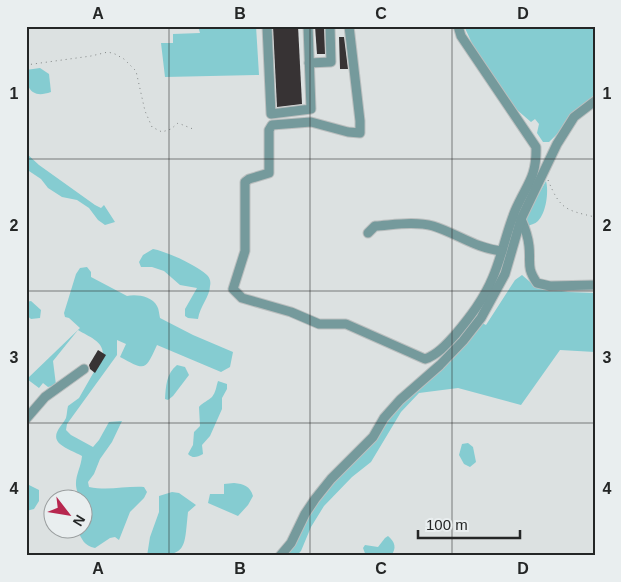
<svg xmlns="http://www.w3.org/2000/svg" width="621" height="582" font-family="Helvetica,sans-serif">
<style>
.green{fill:#85ccd1}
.building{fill:#373334}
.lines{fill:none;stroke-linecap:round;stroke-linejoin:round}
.minor-casing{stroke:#bbbfbf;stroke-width:11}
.path{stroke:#818585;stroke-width:1;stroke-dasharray:1 4;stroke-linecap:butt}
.minor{stroke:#759a9c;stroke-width:9}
.grid{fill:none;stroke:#242626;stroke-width:1;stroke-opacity:0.55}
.neatline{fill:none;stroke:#242626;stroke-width:2}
.grid-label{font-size:16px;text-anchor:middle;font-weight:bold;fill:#242626}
</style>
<rect width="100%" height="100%" fill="#dce1e1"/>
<g class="green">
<path d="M 198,26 L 256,26 L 259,75 L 165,77 L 161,43 L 173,43 L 173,34 L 200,33 Z"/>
<path d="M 464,26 L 595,26 L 595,97 L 549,142 L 543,142 L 537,133 L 539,124 L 535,119 L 531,122 L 503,98 L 476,52 Z"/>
<path d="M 40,68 L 49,74 L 51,92 C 31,99 26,88 26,70 Z"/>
<path d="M 26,153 L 39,165 L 95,205 L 101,208 L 104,205 L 115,222 L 105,225 L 98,220 L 89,208 L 77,200 L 62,197 L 48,188 L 41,179 L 26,169 Z"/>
<path d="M 546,181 C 549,192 546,213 538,221 C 535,224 530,225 527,226 L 526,217 Z"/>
<path d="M 153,249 C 168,252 196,265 207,275 C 210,278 211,282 210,286 C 210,296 200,306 198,319 L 188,318 L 185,316 L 185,309 L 197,288 L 180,285 L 164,271 L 152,267 L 141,267 L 139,262 L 143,255 Z"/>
<path d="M 87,267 L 91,272 L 91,277 L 127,296 C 136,294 152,296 157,306 C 159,309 159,314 160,318 L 193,335 L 233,352 L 230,367 L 221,372 L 157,345 C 145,371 146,371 120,357 L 126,344 L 117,340 L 117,355 L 67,424 L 66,430 L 71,435 L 93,447 L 99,440 L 109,422 L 122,421 L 112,442 L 100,459 L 94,474 L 88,482 L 89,487 C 108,491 125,486 144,487 L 147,492 L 144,498 L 130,512 L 119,540 L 115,537 L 110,538 L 95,548 C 84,546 82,539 77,530 L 82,530 L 82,500 L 67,499 L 78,493 C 72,480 81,469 82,456 C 75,452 66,449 60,444 C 50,435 62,426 66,418 C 67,414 67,410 68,406 L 79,398 L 103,356 C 104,341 89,337 78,330 L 53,361 L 56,385 L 48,387 L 43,383 L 39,388 L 27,379 L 80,328 L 69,318 L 65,317 L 64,313 L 76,274 L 80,268 Z"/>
<path d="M 522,275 L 536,287 L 568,292 L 595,293 L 595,352 L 560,350 L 521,405 L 458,388 L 419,393 L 401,412 L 371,462 L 352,477 L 324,506 L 311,527 L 301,551 L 296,556 L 290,556 L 288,550 L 315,503 L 383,422 L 482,323 L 486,325 L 515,280 Z"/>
<path d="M 31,301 L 41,310 L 40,318 L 31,319 L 26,315 L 26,302 Z"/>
<path d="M 177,365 L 185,367 L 189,375 L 173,396 L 168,400 L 165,399 C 166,386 166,374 177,365 Z"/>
<path d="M 218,381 L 227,384 L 227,389 L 222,398 L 222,409 L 210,436 L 202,445 L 203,454 C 197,457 193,459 188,454 L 193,445 L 194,432 L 200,426 L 199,407 C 203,402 208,401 212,397 C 216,392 216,387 218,381 Z"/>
<path d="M 468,443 L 473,447 L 476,462 L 470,467 L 464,464 L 459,455 L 462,444 Z"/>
<path d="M 234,483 C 244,484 250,486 253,496 L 248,505 L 238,516 L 208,503 L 210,494 L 224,494 L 224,484 Z"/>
<path d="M 27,484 L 39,490 L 39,501 L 34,509 L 26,511 Z"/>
<path d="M 172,492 L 179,493 L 196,505 L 188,512 C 184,549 188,556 147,556 L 150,537 L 159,512 L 159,496 Z"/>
<path d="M 388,536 C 395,542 397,548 391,556 L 366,556 L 363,548 L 365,545 L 378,547 L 385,538 Z"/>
</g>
<g class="building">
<path d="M 273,26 L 298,26 L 302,104 L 277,107 Z"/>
<path d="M 315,26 L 324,26 L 325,54 L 317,54 Z"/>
<path d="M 339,37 L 344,37 L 348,69 L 340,69 Z"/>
<path d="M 98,350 L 106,355 L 95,373 L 90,369 L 89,365 Z"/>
</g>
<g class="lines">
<g class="minor-casing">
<g id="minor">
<path d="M 267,26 L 271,114 L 311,109 L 308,26"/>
<path d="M 349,26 L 360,121 L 360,133 L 348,132 L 311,122 L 272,125 L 269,130 L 269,173 L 249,179 L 245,182 L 245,251 L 233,289 L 242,298 L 291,312 L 319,324 L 346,324 L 425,359 C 437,355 446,345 455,335 C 470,317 484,299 493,277 C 502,256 506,233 515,211 C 526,185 537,178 536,147 L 461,36 L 458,26"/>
<path d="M 309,63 L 331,62 L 330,26"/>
<path d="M 521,219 C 525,228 528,236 529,246 C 531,264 526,267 537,283 L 550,286 L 595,285"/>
<path d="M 368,233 L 375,226 C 393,225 414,221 433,226 C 456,233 477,249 502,251"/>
<path d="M 26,419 L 45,397 L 84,369"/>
<path d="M 280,556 L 291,543 L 305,514 L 315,499 L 331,479 L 373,437 L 384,418 L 400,400 L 440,365 L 463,341 L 481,318 L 505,274 L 521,219 L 557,144 L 574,117 L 595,101"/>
</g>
</g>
<g class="path">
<path d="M 26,65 L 91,56 L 108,52 L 115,54 L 124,59 L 136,71 L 145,111 L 152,127 L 162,132 L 171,129 L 178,123 L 193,129"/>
<path d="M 548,180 C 560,209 565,210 595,217"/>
</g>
<use href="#minor" class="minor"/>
</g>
<path class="grid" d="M 169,26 L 169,556M 310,26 L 310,556M 452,26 L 452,556M 26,159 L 595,159M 26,291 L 595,291M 26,423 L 595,423"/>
<rect width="621" height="582" fill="none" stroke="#e9eeef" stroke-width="55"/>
<g transform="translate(68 514) rotate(121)"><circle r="24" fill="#e9eeef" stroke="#9a9e9f"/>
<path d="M0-4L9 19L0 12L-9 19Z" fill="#b7274f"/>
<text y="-8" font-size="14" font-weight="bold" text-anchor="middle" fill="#242626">N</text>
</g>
<path d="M418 530v8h102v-8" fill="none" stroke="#242626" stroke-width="2.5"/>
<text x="426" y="530" font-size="15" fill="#242626" stroke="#e9eeef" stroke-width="4" paint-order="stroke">100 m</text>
<rect x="28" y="28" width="566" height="526" class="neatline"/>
<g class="grid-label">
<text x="98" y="19">A</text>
<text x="240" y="19">B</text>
<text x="381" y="19">C</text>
<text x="523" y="19">D</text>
<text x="14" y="99">1</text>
<text x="607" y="99">1</text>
<text x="14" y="231">2</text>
<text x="607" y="231">2</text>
<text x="14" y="363">3</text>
<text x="607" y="363">3</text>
<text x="14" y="494">4</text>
<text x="607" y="494">4</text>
<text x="98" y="574">A</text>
<text x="240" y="574">B</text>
<text x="381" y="574">C</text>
<text x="523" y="574">D</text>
</g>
</svg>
